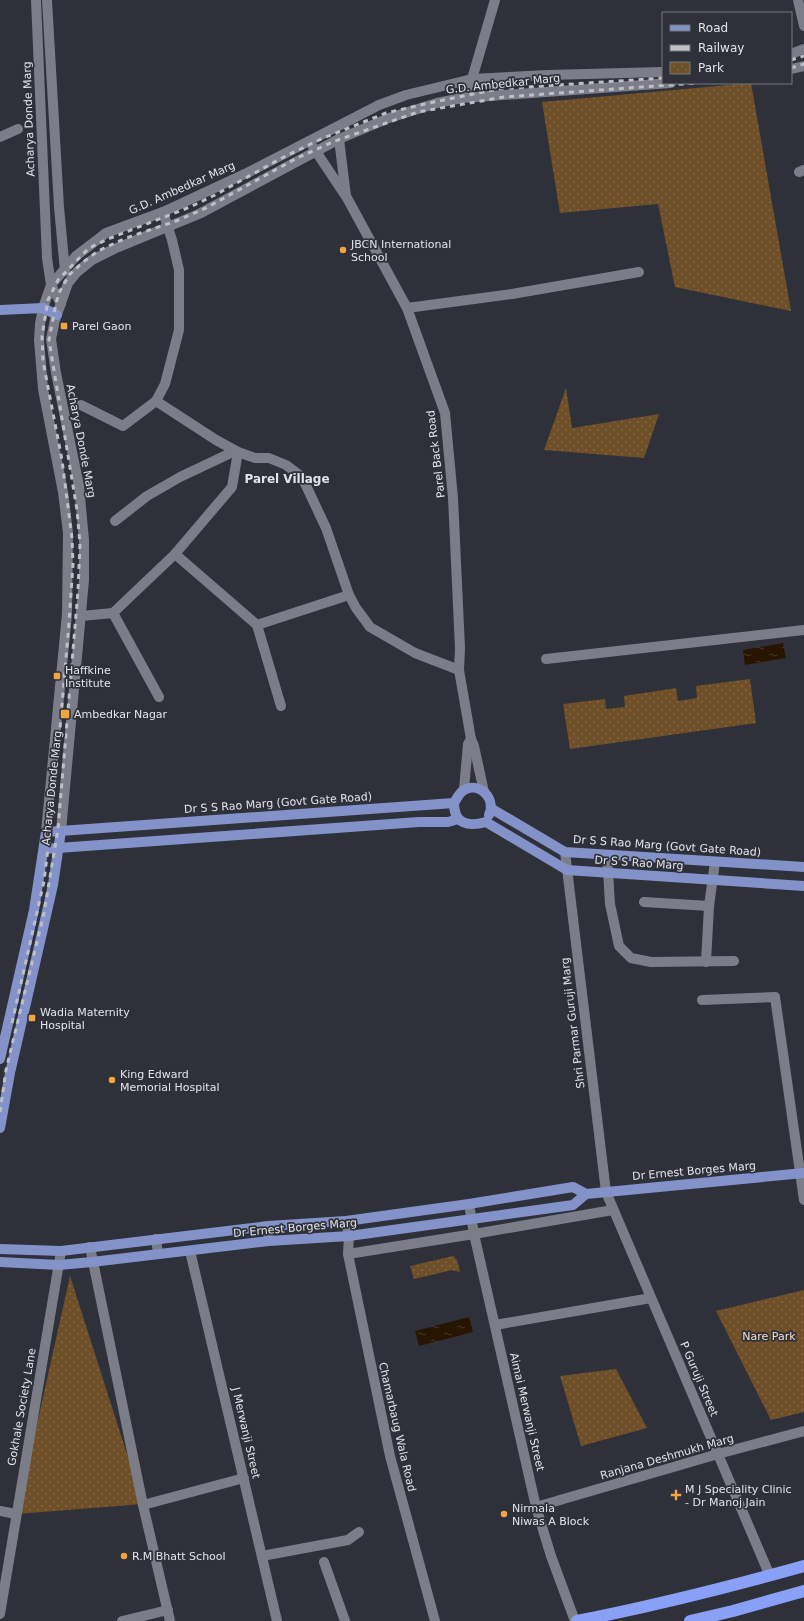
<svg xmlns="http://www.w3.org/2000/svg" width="804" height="1621" font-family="'DejaVu Sans',sans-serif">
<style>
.park{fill:url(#park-dots)}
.water{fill:url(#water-ripples)}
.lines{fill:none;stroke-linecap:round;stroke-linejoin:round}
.minor{stroke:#7b7e88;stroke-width:10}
.major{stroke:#8492ca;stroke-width:10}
.highway{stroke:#8aa0f6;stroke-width:12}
.rail{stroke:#bdc0c5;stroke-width:3;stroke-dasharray:5 5;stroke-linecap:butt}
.poi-dot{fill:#f1a540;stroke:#2e3139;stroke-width:1.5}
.labels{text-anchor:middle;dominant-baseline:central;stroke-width:3.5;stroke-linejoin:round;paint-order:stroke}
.street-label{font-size:11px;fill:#e1e3e8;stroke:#2e3139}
.poi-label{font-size:11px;fill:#e1e3e8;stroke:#2e3139;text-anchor:start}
.park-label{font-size:11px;fill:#f7dfc5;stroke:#2e3139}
.neighbourhood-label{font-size:12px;font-weight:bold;fill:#e1e3e8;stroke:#2e3139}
</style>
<defs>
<pattern id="park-dots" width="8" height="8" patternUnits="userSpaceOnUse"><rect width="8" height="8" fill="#6f4f27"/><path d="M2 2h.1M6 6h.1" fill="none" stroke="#836846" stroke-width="1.8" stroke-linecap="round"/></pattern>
<pattern id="water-ripples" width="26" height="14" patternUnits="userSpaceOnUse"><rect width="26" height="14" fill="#271500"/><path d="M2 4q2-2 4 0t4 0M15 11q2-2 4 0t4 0" fill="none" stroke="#463725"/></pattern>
</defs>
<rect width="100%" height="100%" fill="#2e3139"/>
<g class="park">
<path d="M 751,83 L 791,311 L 675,287 L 658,204 L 560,213 L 542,102 Z"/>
<path d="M 566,388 L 572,428 L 659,414 L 644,458 L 544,450 Z"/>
<path d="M 750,679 L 756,723 L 570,749 L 563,704 L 605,699 L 606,709 L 625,707 L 624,696 L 676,688 L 678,701 L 697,698 L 696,686 Z"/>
<path d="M 453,1256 L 457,1260 L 460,1272 L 452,1270 L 414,1279 L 410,1266 Z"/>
<path d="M 70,1276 L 143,1504 L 17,1514 Z"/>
<path d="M 804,1290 L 804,1412 L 771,1420 L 716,1311 Z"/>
<path d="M 616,1369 L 647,1428 L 581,1446 L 560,1376 Z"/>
</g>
<g class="water">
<path d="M 783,643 L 786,658 L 745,665 L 743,650 Z"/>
<path d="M 469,1317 L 473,1332 L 419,1346 L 415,1331 Z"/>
</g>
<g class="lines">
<g class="minor">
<path d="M 36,0 L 47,258 L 51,285 L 61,304"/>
<path d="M 47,0 L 59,207 L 65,271"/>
<path d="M 798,0 L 804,26"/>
<path d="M 791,54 L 804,49"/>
<path d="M 791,69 L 804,66"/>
<path d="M 462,98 L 472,79 L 495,0"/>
<path d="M 0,137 L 18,129"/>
<path d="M 339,139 L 346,196 L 407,308 L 445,413 L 453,498 L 460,648 L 459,670 L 471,739 L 474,746 L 484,792"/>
<path d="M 313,147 L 345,195"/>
<path d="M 799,172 L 804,170"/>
<path d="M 407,308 L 512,294 L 639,272"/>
<path d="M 156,401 L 216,440 L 238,452 L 255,458 L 269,458 L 286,465 L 302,477 L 326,528 L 349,595 L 356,608 L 370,627 L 415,653 L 459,670"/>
<path d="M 81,405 L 123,426 L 156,401 L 165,384 L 179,330 L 179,270 L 172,240 L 163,212"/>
<path d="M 115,521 L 147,496 L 180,477 L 235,451"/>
<path d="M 175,554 L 257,625 L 349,595"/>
<path d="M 113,613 L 159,697"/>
<path d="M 81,616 L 113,613 L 175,554 L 232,487 L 238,452"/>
<path d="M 257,625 L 281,706"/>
<path d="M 546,659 L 804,630"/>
<path d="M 464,789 L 468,744 L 471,739"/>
<path d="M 61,831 L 84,580 L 84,540 L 79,486 L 56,373 L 51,339 L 55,320 L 68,283 L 77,272 L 92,260 L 114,249 L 199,214 L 339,139 L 389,118 L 437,103 L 462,98 L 671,83"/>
<path d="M 46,832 L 67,614 L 68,533 L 63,492 L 43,389 L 39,340 L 40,324 L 43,308 L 51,285 L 76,256 L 106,233 L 163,212 L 251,171 L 379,105 L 406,95 L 472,79 L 548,75 L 663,72"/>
<path d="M 565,852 L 606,1192 L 770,1576"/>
<path d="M 607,855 L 610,904 L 619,946 L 631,958 L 651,962 L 734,961"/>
<path d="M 644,902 L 709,906"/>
<path d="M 706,962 L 709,906 L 715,862"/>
<path d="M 702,1000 L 775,997 L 804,1200"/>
<path d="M 469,1204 L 474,1234 L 536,1507 L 551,1556 L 575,1621"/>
<path d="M 346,1221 L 349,1236 L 348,1254 L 390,1456 L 435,1621"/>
<path d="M 268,1226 L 269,1241"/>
<path d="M 156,1239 L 158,1254"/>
<path d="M 90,1247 L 143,1505 L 170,1621"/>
<path d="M 190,1251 L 277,1621"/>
<path d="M 348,1254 L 474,1234 L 613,1210"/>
<path d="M 495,1325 L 651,1298"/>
<path d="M 143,1505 L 244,1478"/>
<path d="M 536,1507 L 718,1454 L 804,1431"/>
<path d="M 0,1511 L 16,1514"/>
<path d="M 262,1556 L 348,1540 L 359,1532"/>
<path d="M 324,1562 L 345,1621"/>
<path d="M 0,1614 L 61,1251"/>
<path d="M 122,1621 L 168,1610"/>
</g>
<g class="major">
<path d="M 0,310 L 43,308 L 57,315"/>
<path d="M 454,803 C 457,798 460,791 466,789 C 481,783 496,799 489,815"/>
<path d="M 454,803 C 454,824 468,827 486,822"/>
<path d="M 492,809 L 565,852 L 804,867"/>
<path d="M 486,822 L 567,870 L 804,886"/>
<path d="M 44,849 L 419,822 L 448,822 L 458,819"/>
<path d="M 0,1059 L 34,910 L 46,832 L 454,803"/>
<path d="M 0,1128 L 10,1073 L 53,885 L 61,831"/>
<path d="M 0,1249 L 61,1251 L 268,1226 L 346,1221 L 469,1204 L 573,1187 L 586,1194 L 804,1173"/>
<path d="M 0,1262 L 59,1265 L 92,1262 L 269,1241 L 349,1236 L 573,1205 L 586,1194"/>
</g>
<g class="highway">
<path d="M 577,1621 C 653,1606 729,1587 804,1566"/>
<path d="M 690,1621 L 733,1611 L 804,1591"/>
</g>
<g class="rail">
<path d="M 791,60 L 804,56"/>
<path d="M 791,68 L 804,64"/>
<path d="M 12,1023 L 44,881 L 54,799 L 69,623 L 73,564 L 72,538 L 62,460 L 43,361 L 42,336 L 48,300 L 58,280 L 89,248 L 108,239 L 190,207 L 215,195 L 280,159 L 321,139 L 386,113 L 429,103 L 498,89 L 663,78"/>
<path d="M 0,1112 L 6,1070 L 44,913 L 58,829 L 78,591 L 80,544 L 77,510 L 49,340 L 56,303 L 60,291 L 69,275 L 82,263 L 98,251 L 126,238 L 176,221 L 206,208 L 297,158 L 335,141 L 418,112 L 504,97 L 697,83"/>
</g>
</g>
<g class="poi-dot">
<circle cx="343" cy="250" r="4"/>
<rect x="60" y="322" width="8" height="8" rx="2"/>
<rect x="53" y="672" width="8" height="8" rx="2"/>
<rect x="60" y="709" width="10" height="10" rx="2"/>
<rect x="28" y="1014" width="8" height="8" rx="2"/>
<circle cx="112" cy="1080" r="4"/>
<path d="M674 1489h4v4h4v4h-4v4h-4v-4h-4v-4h4z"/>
<circle cx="504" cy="1514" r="4"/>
<circle cx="124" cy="1556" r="4"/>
</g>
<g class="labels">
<g class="street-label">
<text transform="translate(503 84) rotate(-6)">G.D. Ambedkar Marg</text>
<text transform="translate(29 119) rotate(-92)">Acharya Donde Marg</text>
<text transform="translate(182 188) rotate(-24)">G.D. Ambedkar Marg</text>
<text transform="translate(81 441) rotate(79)">Acharya Donde Marg</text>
<text transform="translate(436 454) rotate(-97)">Parel Back Road</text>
<text transform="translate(52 788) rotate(-84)">Acharya Donde Marg</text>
<text transform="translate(278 803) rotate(-4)">Dr S S Rao Marg (Govt Gate Road)</text>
<text transform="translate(667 846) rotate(4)">Dr S S Rao Marg (Govt Gate Road)</text>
<text transform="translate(639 863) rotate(4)">Dr S S Rao Marg</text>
<text transform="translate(573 1023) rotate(-97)">Shri Parmar Guruji Marg</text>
<text transform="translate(694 1171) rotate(-5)">Dr Ernest Borges Marg</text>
<text transform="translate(295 1228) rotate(-5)">Dr Ernest Borges Marg</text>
<text transform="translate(699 1379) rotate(67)">P Guruji Street</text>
<text transform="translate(22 1407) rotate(-80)">Gokhale Society Lane</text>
<text transform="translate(527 1412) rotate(77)">Aimai Merwanji Street</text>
<text transform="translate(397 1427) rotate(77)">Chamarbaug Wala Road</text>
<text transform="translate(246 1433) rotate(77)">J Merwanji Street</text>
<text transform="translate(667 1457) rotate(-16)">Ranjana Deshmukh Marg</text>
</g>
<g class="poi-label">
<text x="351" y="244">JBCN International<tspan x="351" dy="13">School</tspan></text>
<text x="72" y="326">Parel Gaon</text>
<text x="65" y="670">Haffkine<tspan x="65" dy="13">Institute</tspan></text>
<text x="74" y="714">Ambedkar Nagar</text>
<text x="40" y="1012">Wadia Maternity<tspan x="40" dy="13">Hospital</tspan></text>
<text x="120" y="1074">King Edward<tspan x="120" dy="13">Memorial Hospital</tspan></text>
<text x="685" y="1489">M J Speciality Clinic<tspan x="685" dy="13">- Dr Manoj Jain</tspan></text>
<text x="512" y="1508">Nirmala<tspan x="512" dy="13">Niwas A Block</tspan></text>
<text x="132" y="1556">R.M Bhatt School</text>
</g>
<g class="park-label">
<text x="769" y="1336">Nare Park</text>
</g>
<g class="neighbourhood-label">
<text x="287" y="479">Parel Village</text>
</g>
</g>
<rect x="662" y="12" width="130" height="72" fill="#2e3139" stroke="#76787f"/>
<rect x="670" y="25" width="20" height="6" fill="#8492ca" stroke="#76787f"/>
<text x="698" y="32" font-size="12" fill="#e1e3e8">Road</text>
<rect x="670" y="45" width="20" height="6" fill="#bdc0c5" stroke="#76787f"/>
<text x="698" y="52" font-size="12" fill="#e1e3e8">Railway</text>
<rect x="670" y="62" width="20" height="12" fill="url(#park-dots)" stroke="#76787f"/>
<text x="698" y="72" font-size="12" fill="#e1e3e8">Park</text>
</svg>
